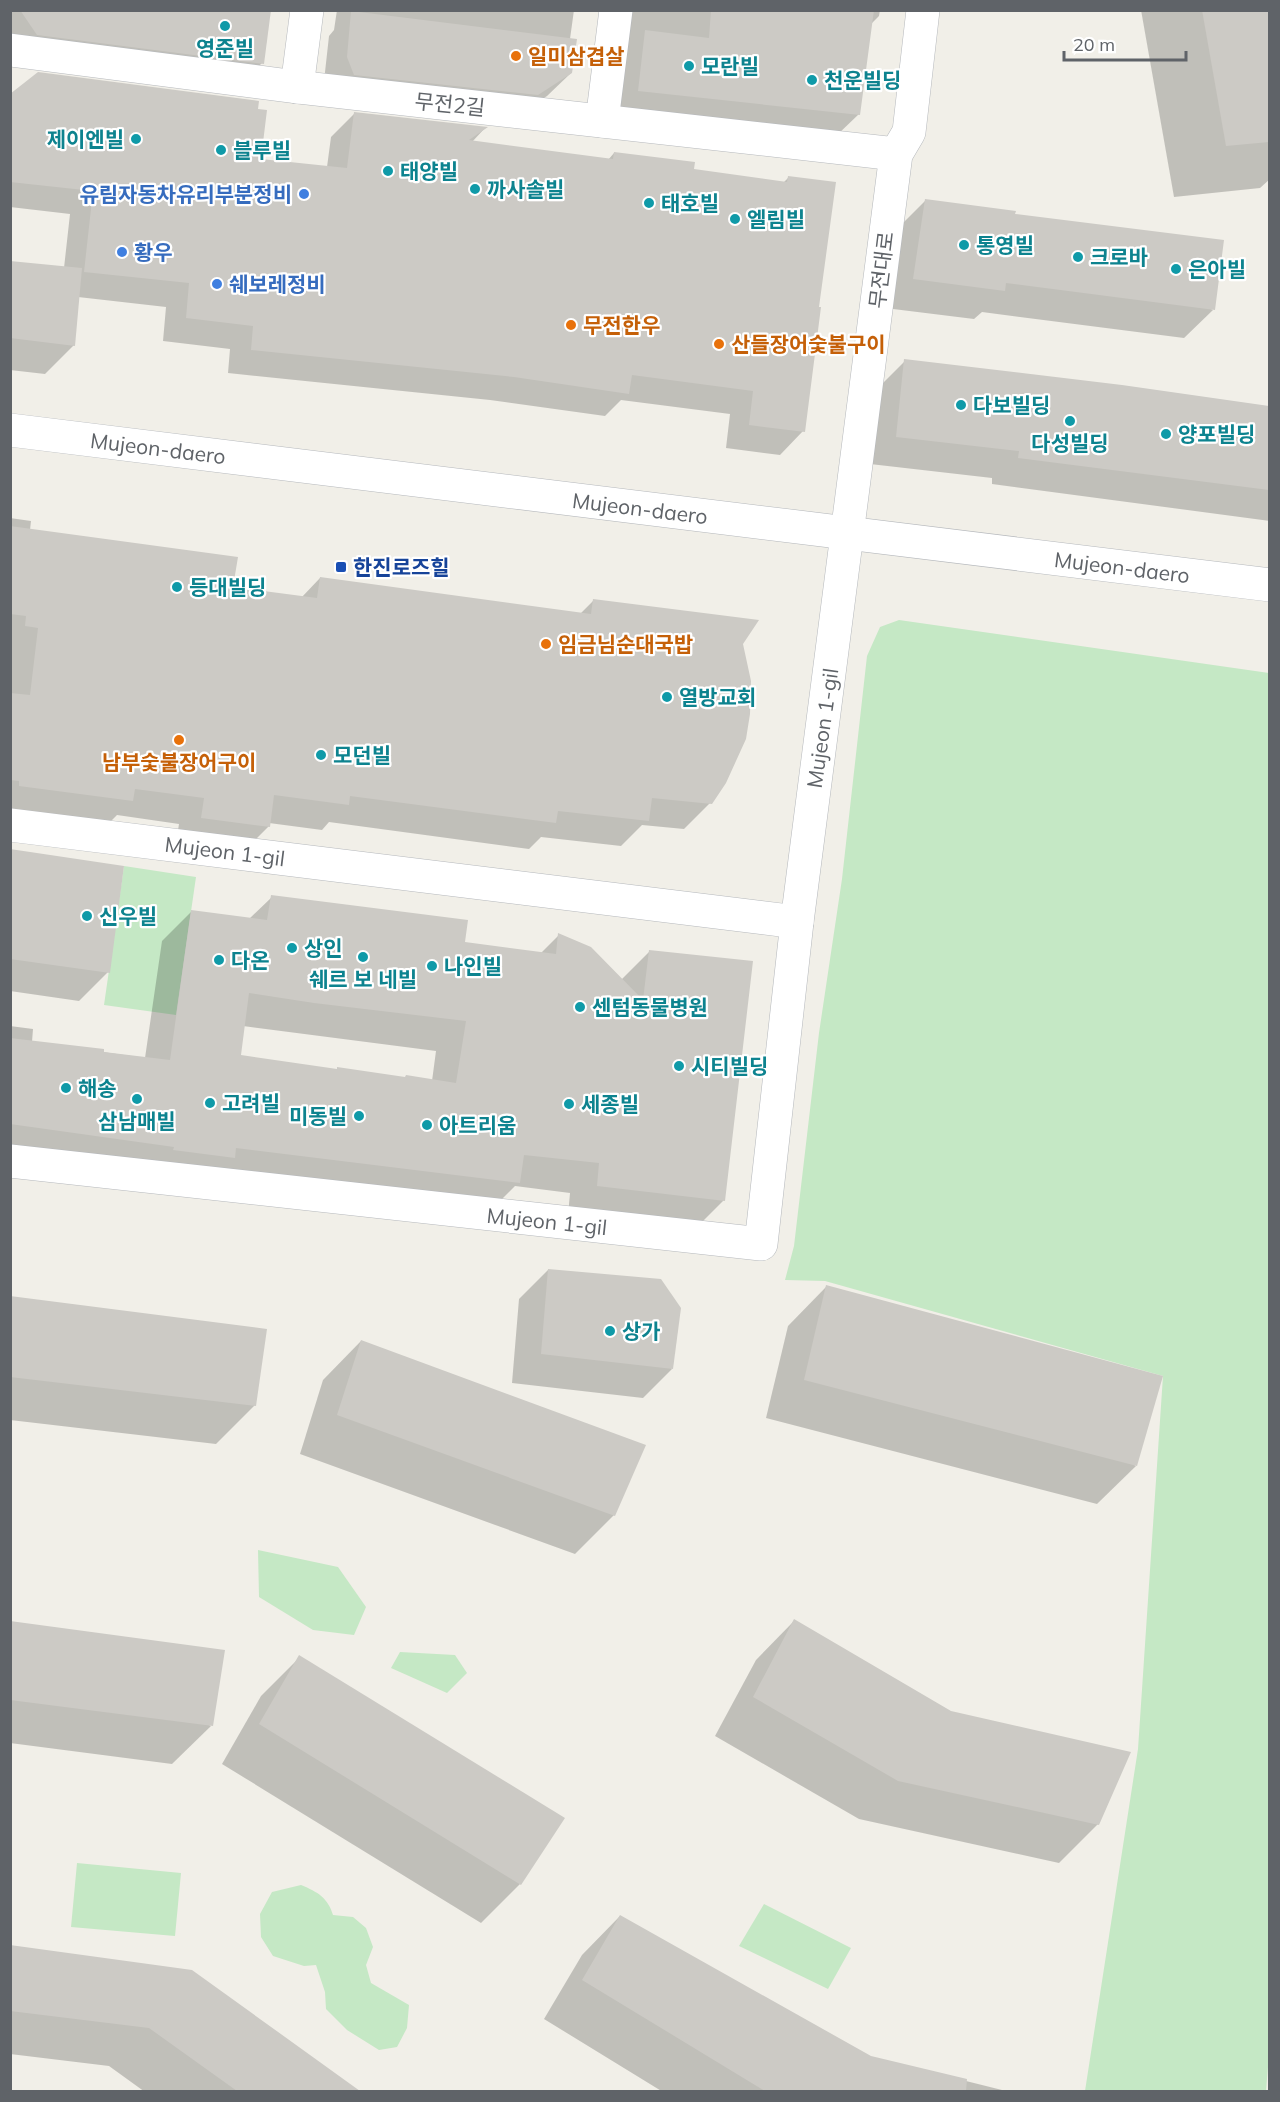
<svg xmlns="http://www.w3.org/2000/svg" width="1280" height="2102" font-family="Mulish,'Noto Sans KR',sans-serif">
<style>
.green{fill:#c5e8c5}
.shadow{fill:#0003;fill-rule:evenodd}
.building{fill:#cccac5;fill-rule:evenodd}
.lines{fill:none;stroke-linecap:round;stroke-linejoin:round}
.minor-casing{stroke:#b5b8bc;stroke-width:34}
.tertiary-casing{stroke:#b5b8bc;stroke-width:34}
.minor{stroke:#fff;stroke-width:33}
.tertiary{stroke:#fff;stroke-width:33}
.culture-dot{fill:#0f9aa8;stroke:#fff;stroke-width:2}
.food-dot{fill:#e8710a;stroke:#fff;stroke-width:2}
.shop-dot{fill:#3f7fe0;stroke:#fff;stroke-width:2}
.transit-dot{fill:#1a4fb4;stroke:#fff;stroke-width:2}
.labels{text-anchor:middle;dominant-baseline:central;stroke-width:4.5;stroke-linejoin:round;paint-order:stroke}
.culture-label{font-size:21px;font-weight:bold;fill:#0d838f;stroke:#fff;text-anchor:start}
.food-label{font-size:21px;font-weight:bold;fill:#c56008;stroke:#fff;text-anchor:start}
.street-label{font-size:21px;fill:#5f6368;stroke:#fff}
.shop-label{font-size:21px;font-weight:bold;fill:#366cbe;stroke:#fff;text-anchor:start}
.transit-label{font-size:21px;font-weight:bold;fill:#164399;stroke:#fff;text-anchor:start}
</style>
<rect width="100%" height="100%" fill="#f1efe8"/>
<g class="green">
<path d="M 899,620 L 1269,673 L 1270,2043 L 1266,2091 L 1085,2091 L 1138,1749 L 1163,1376 L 825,1281 L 785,1280 L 794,1246 L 819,1033 L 842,879 L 867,656 L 880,627 Z"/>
<path d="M 124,866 L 196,877 L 176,1015 L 104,1005 Z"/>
<path d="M 258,1550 L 338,1567 L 366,1607 L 354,1635 L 313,1630 L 259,1597 Z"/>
<path d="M 400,1652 L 455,1655 L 467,1673 L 447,1693 L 391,1668 Z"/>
<path d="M 77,1863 L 181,1873 L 175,1936 L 71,1927 Z"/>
<path d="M 301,1885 C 318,1892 328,1898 333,1915 L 353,1917 L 366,1928 L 373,1947 L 366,1965 L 371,1983 L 409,2005 L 407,2028 L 397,2047 L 379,2050 L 347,2030 L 326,2009 L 325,1992 L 316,1965 L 304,1966 L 273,1956 L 261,1937 L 260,1914 L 272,1892 Z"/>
<path d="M 764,1904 L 851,1948 L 828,1989 L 739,1946 Z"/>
</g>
<g class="shadow">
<path d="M 10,10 L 269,10 L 262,63 L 234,91 L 10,62 Z"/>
<path d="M 337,10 L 574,10 L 570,39 L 571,73 L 547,96 L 514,118 L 324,81 L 329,36 L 334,30 Z"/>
<path d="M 623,10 L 880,10 L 879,16 L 870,25 L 859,114 L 835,137 L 616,114 Z"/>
<path d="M 1141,10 L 1270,10 L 1270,179 L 1260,188 L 1174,197 Z"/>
<path d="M 10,95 L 259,160 L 327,167 L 331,137 L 354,114 L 485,128 L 472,142 L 608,160 L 614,153 L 693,171 L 783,183 L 788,178 L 803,431 L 780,455 L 726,448 L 730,414 L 621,400 L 605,416 L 490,400 L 228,373 L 230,349 L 163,341 L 166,307 L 78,297 L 74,345 L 45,374 L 10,370 L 10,263 L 64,268 L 70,214 L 10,207 Z"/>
<path d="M 925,201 L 1014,215 L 1213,310 L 1184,338 L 982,312 L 974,319 L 885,308 L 896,230 Z"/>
<path d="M 905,361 L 1122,386 L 1270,407 L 1270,521 L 992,484 L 992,478 L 870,464 L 878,388 Z"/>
<path d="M 10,518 L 31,521 L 30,530 L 232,589 L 301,598 L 320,578 L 580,614 L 593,601 L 741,643 L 710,803 L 684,829 L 642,825 L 621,846 L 541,837 L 529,849 L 329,822 L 322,830 L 269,823 L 269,826 L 243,852 L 176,843 L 179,824 L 117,815 L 106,826 L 10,814 L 10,669 L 12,653 L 10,653 Z"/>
<path d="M 10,850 L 108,972 L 79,1001 L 10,991 Z"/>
<path d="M 272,897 L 463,944 L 541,953 L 559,935 L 621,980 L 650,951 L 724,1200 L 694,1230 L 568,1215 L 570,1193 L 515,1186 L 489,1212 L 10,1158 L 10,1026 L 33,1029 L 32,1042 L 145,1058 L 162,941 L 192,911 L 249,919 ZM 243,1026 L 436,1051 L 432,1081 L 336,1070 L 240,1056 Z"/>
<path d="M 548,1270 L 672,1369 L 643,1398 L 512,1383 L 519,1299 Z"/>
<path d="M 826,1287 L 1136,1466 L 1097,1504 L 766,1418 L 788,1326 Z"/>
<path d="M 10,1298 L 255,1405 L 216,1444 L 10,1420 Z"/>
<path d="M 361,1341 L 614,1515 L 575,1554 L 300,1454 L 323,1380 Z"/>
<path d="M 794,1621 L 1098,1824 L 1059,1863 L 859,1819 L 715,1736 L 756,1660 Z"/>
<path d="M 10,1623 L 211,1726 L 172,1764 L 10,1743 Z"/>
<path d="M 300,1657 L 520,1884 L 481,1923 L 222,1764 L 261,1696 Z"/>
<path d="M 620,1916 L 870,2057 L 1010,2092 L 663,2092 L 544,2019 L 582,1955 Z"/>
<path d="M 10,1947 L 191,1972 L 357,2092 L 145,2092 L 109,2066 L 10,2054 Z"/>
</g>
<g class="building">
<path d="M 20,10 L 271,10 L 264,64 L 37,35 Z"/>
<path d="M 711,10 L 874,10 L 860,115 L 638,91 L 645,30 L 709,38 Z"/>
<path d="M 1202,10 L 1269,10 L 1269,142 L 1226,146 Z"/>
<path d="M 351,11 L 577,39 L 572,73 L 538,95 L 354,75 L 347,57 Z"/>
<path d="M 38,72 L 259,101 L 258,109 L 267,110 L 261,159 L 347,168 L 354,112 L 488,127 L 469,140 L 613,159 L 614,152 L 695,162 L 694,169 L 787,182 L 788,176 L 836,182 L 819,307 L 821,307 L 805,432 L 749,425 L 753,391 L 632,375 L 629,394 L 514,377 L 251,350 L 253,326 L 186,318 L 189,283 L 84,272 L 93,191 L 10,182 L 10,94 Z"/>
<path d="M 925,199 L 1016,211 L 1015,214 L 1224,240 L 1215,310 L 1006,283 L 1005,291 L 913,279 Z"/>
<path d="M 10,261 L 82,268 L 75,346 L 10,338 Z"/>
<path d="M 904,359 L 1122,385 L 1269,406 L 1269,490 L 1018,458 L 1019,451 L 896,437 Z"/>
<path d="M 10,526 L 238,557 L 233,587 L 317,598 L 320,577 L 591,614 L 593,599 L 759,620 L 743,644 L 751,681 L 750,714 L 746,739 L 726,783 L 712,804 L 652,798 L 649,821 L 558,811 L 556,823 L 350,796 L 349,805 L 274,795 L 270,827 L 201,818 L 204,798 L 135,789 L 133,801 L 19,786 L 19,781 L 10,780 L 10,693 L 30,695 L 38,628 L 25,626 L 26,616 L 10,614 Z"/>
<path d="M 10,849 L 124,866 L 110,973 L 10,959 Z"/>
<path d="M 271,895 L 468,920 L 465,942 L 556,954 L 558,933 L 591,947 L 643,1000 L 649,950 L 753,961 L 725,1201 L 597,1186 L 599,1163 L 524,1155 L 520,1183 L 236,1148 L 235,1158 L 173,1150 L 174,1147 L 10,1124 L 10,1038 L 104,1049 L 104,1052 L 170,1060 L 191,910 L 267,920 ZM 249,993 L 314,1003 L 466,1021 L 456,1083 L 406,1075 L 405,1077 L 337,1067 L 337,1069 L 241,1055 Z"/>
<path d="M 548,1269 L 661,1279 L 681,1308 L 673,1369 L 541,1354 Z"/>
<path d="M 826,1285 L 1163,1376 L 1137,1466 L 804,1380 Z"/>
<path d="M 10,1296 L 267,1329 L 256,1406 L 10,1377 Z"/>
<path d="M 361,1340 L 646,1445 L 615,1516 L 337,1415 Z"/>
<path d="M 794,1619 L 951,1711 L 1131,1752 L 1099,1825 L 898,1781 L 753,1697 Z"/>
<path d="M 10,1621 L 225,1650 L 213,1726 L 10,1700 Z"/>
<path d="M 299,1655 L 565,1818 L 521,1885 L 259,1724 Z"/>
<path d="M 620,1915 L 871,2056 L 967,2079 L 966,2091 L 765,2091 L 582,1980 Z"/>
<path d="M 10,1945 L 192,1970 L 360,2091 L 237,2091 L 149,2028 L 10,2011 Z"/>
</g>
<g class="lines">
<g class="minor-casing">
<g id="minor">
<path d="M 10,50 L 297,87 L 896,154"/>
<path d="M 297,87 L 307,10"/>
<path d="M 602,121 L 616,10"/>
<path d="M 10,825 L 797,922"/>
<path d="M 10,1161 L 761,1244 L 797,922 L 896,154 L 909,132 L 923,10"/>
</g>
</g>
<g class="tertiary-casing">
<path id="tertiary" d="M 10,430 L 1270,585"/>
</g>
<use href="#minor" class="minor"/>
<use href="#tertiary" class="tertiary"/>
</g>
<g class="culture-dot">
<circle cx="225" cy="26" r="6"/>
<circle cx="689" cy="66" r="6"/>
<circle cx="812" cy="80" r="6"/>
<circle cx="136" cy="139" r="6"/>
<circle cx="221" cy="150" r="6"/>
<circle cx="388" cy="171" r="6"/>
<circle cx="475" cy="189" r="6"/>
<circle cx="649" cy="203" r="6"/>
<circle cx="735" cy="219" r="6"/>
<circle cx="964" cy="245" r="6"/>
<circle cx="1078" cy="257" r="6"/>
<circle cx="1176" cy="269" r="6"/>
<circle cx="961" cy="405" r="6"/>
<circle cx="1070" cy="421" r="6"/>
<circle cx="1166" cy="434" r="6"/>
<circle cx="177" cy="587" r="6"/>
<circle cx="667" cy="697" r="6"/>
<circle cx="321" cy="755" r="6"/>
<circle cx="87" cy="916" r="6"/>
<circle cx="292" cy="948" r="6"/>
<circle cx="363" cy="957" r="6"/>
<circle cx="219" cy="960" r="6"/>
<circle cx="432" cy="966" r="6"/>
<circle cx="580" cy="1007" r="6"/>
<circle cx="679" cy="1066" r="6"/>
<circle cx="66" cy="1088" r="6"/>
<circle cx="137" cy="1099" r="6"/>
<circle cx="210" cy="1103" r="6"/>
<circle cx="569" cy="1104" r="6"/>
<circle cx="359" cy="1116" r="6"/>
<circle cx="427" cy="1125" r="6"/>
<circle cx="610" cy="1331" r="6"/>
</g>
<g class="food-dot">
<circle cx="516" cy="56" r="6"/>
<circle cx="571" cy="325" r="6"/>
<circle cx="719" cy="344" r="6"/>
<circle cx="546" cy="644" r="6"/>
<circle cx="179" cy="740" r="6"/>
</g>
<g class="shop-dot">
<circle cx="304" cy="194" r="6"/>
<circle cx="122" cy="252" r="6"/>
<circle cx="217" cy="284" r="6"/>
</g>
<rect class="transit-dot" x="335" y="561" width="12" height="12" rx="3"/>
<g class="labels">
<g class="culture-label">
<text x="225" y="48" text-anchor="middle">영준빌</text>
<text x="701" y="66">모란빌</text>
<text x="824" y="80">천운빌딩</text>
<text x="124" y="139" text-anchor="end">제이엔빌</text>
<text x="233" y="150">블루빌</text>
<text x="400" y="171">태양빌</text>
<text x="487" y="189">까사솔빌</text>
<text x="661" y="203">태호빌</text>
<text x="747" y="219">엘림빌</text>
<text x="976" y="245">통영빌</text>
<text x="1090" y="257">크로바</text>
<text x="1188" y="269">은아빌</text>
<text x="973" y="405">다보빌딩</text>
<text x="1178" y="434">양포빌딩</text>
<text x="1070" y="443" text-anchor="middle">다성빌딩</text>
<text x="189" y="587">등대빌딩</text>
<text x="679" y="697">열방교회</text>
<text x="333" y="755">모던빌</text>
<text x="99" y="916">신우빌</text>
<text x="304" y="948">상인</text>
<text x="231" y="960">다온</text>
<text x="444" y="966">나인빌</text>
<text x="363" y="979" text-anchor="middle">쉐르 보 네빌</text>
<text x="592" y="1007">센텀동물병원</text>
<text x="691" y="1066">시티빌딩</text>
<text x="78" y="1088">해송</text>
<text x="222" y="1103">고려빌</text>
<text x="581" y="1104">세종빌</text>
<text x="347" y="1116" text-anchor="end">미동빌</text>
<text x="137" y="1121" text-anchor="middle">삼남매빌</text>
<text x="439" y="1125">아트리움</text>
<text x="622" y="1331">상가</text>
</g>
<g class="food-label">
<text x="528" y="56">일미삼겹살</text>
<text x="583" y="325">무전한우</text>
<text x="731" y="344">산들장어숯불구이</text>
<text x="558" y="644">임금님순대국밥</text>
<text x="179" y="762" text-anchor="middle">남부숯불장어구이</text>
</g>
<g class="street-label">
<text transform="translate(450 104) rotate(6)">무전2길</text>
<text transform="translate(881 270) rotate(-83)">무전대로</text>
<text transform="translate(158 448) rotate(7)">Mujeon-daero</text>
<text transform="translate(640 508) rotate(7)">Mujeon-daero</text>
<text transform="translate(1122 567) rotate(7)">Mujeon-daero</text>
<text transform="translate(822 728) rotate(-82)">Mujeon 1-gil</text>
<text transform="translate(225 851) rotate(7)">Mujeon 1-gil</text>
<text transform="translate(547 1221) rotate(6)">Mujeon 1-gil</text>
</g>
<g class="shop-label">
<text x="292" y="194" text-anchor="end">유림자동차유리부분정비</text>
<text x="134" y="252">황우</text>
<text x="229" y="284">쉐보레정비</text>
</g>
<g class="transit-label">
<text x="353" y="567">한진로즈힐</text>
</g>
</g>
<rect width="1280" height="2102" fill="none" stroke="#5f6368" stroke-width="24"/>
<path d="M1064 51v9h122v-9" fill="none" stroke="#5f6368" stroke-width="3"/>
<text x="1073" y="51" font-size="18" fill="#5f6368" stroke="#ffffff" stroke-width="4.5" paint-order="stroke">20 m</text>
</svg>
